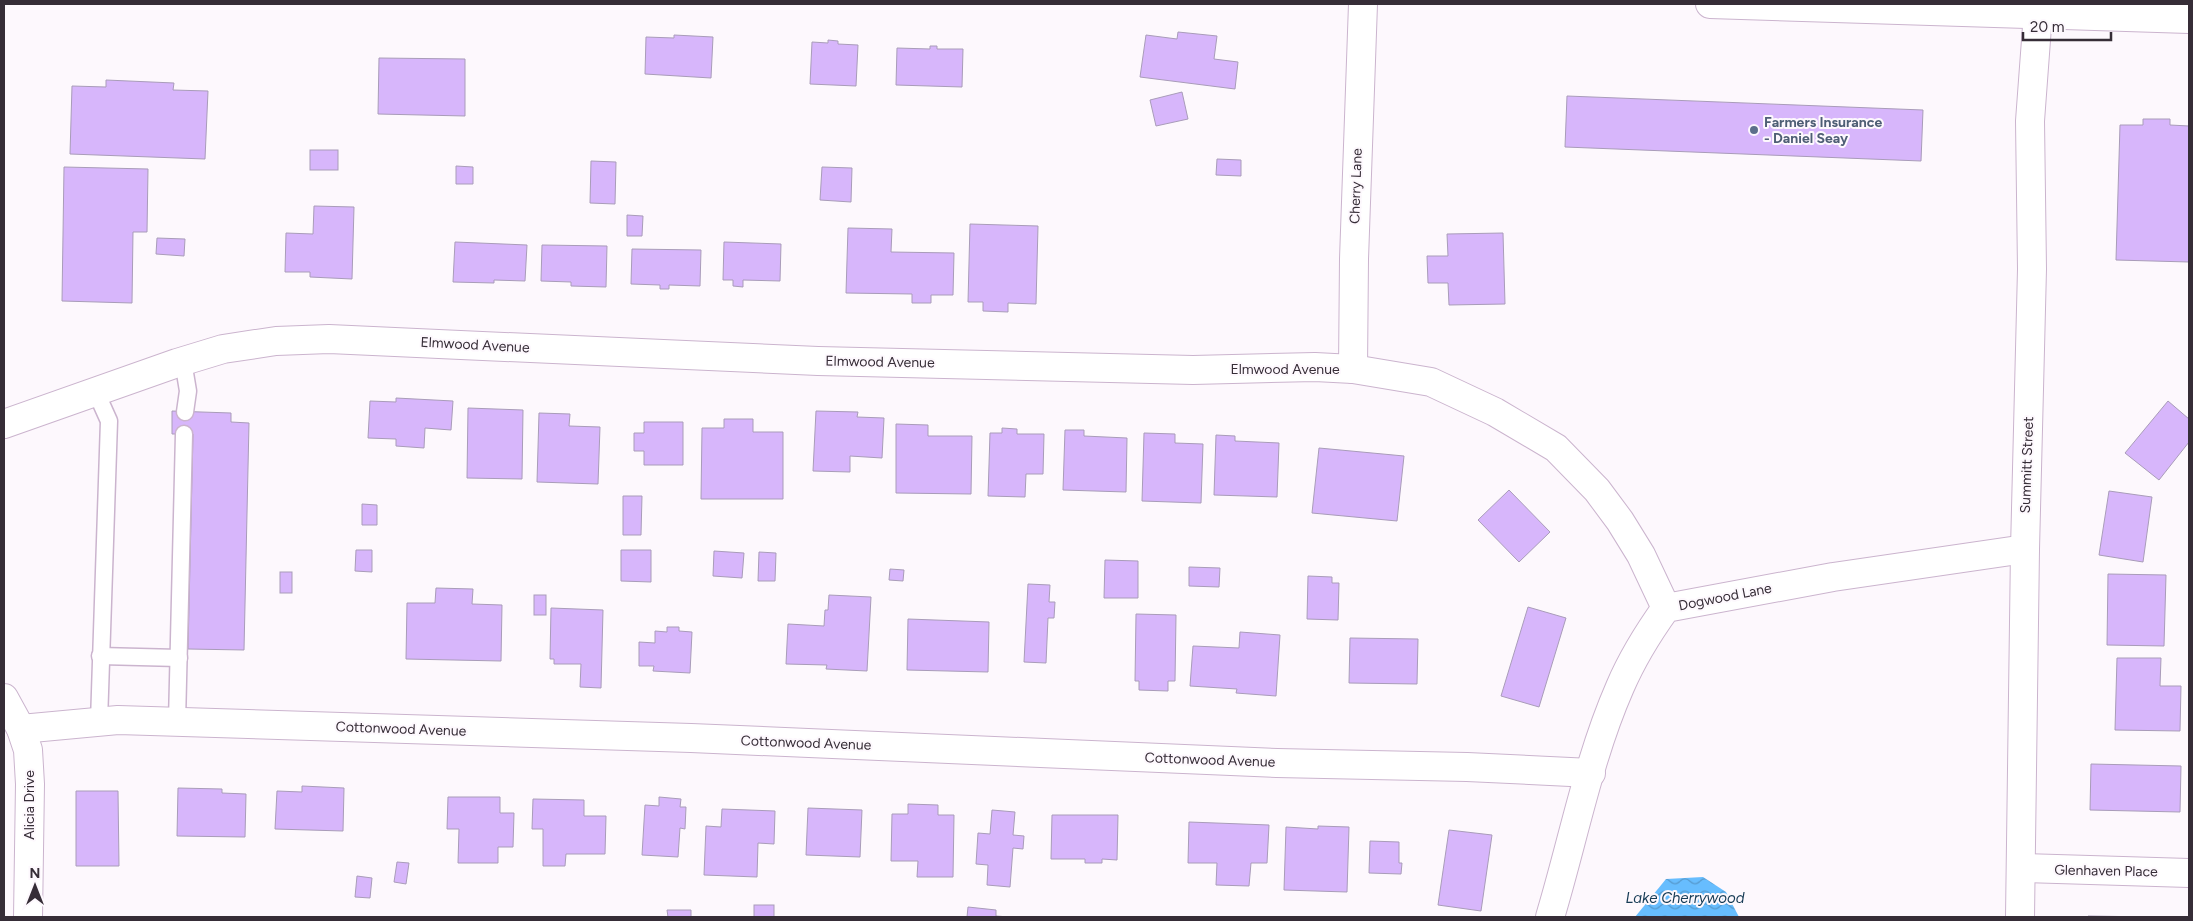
<svg xmlns="http://www.w3.org/2000/svg" width="2193" height="921" font-family="Figtree,sans-serif">
<style>
.water{fill:url(#water-waves)}
.building{fill:#d7b6fb;stroke:#a99cb9}
.lines{fill:none;stroke-linecap:round;stroke-linejoin:round}
.lane-casing{stroke:#cbb4ce;stroke-width:19}
.street-casing{stroke:#cbb4ce;stroke-width:30}
.primary-casing{stroke:#cbb4ce;stroke-width:30}
.lane{stroke:#fff;stroke-width:16}
.street{stroke:#fff;stroke-width:28}
.primary{stroke:#fff;stroke-width:28}
.service-dot{fill:#5c6f8a;stroke:#fdf8fd;stroke-width:2}
.labels{text-anchor:middle;dominant-baseline:central;stroke-width:4;stroke-linejoin:round;paint-order:stroke}
.service-label{font-size:14px;font-weight:bold;fill:#4e5e75;stroke:#fdf8fd;text-anchor:start}
.street-label{font-size:14px;fill:#362d37;stroke:#fdf8fd}
.water-label{font-size:15px;font-style:italic;fill:#163b55;stroke:#fdf8fd}
</style>
<defs>
<pattern id="water-waves" width="16" height="10" patternUnits="userSpaceOnUse" patternTransform="scale(1.25)"><rect width="16" height="10" fill="#67bdfe"/><path d="M0 5q4-4 8 0t8 0" fill="none" stroke="#569ace"/></pattern>
</defs>
<rect width="100%" height="100%" fill="#fdf8fd"/>
<path class="water" d="M 1703,877 L 1726,892 L 1739,917 L 1635,917 L 1666,879 Z"/>
<g class="building">
<path d="M 1178,32 L 1217,36 L 1214,59 L 1238,62 L 1235,89 L 1140,77 L 1146,35 L 1177,39 Z"/>
<path d="M 674,35 L 713,37 L 711,78 L 645,74 L 646,37 L 674,38 Z"/>
<path d="M 828,40 L 838,41 L 838,44 L 858,45 L 856,86 L 810,84 L 812,42 L 828,43 Z"/>
<path d="M 930,46 L 937,46 L 937,49 L 963,49 L 962,87 L 896,85 L 897,48 L 930,49 Z"/>
<path d="M 379,58 L 465,59 L 465,116 L 378,114 Z"/>
<path d="M 106,80 L 174,83 L 173,90 L 208,91 L 205,159 L 70,154 L 72,86 L 106,87 Z"/>
<path d="M 1182,92 L 1188,119 L 1156,126 L 1150,100 Z"/>
<path d="M 1567,96 L 1923,110 L 1921,161 L 1565,147 Z"/>
<path d="M 2143,119 L 2170,119 L 2170,125 L 2189,126 L 2189,262 L 2116,260 L 2120,125 L 2143,125 Z"/>
<rect x="310" y="150" width="28" height="20"/>
<path d="M 1217,159 L 1241,160 L 1241,176 L 1216,175 Z"/>
<path d="M 591,161 L 616,162 L 615,204 L 590,203 Z"/>
<path d="M 456,166 L 473,167 L 473,184 L 456,184 Z"/>
<path d="M 64,167 L 148,169 L 147,232 L 133,232 L 132,303 L 62,301 Z"/>
<path d="M 822,167 L 852,168 L 851,202 L 820,200 Z"/>
<path d="M 314,206 L 354,207 L 352,279 L 310,277 L 310,272 L 285,272 L 286,233 L 313,234 Z"/>
<path d="M 627,215 L 643,216 L 642,236 L 627,236 Z"/>
<path d="M 970,224 L 1038,226 L 1036,304 L 1008,303 L 1008,312 L 983,311 L 983,302 L 968,302 Z"/>
<path d="M 848,228 L 892,229 L 891,252 L 954,253 L 953,295 L 931,295 L 931,303 L 912,303 L 912,294 L 846,293 Z"/>
<path d="M 1503,233 L 1505,304 L 1449,305 L 1448,283 L 1428,283 L 1427,256 L 1448,256 L 1447,234 Z"/>
<path d="M 157,238 L 185,239 L 184,256 L 156,254 Z"/>
<path d="M 455,242 L 527,245 L 525,281 L 494,280 L 494,283 L 453,282 Z"/>
<path d="M 724,242 L 781,244 L 780,281 L 743,280 L 743,287 L 733,286 L 733,280 L 723,280 Z"/>
<path d="M 542,245 L 607,246 L 606,287 L 571,286 L 571,282 L 541,281 Z"/>
<path d="M 632,249 L 701,250 L 700,286 L 669,285 L 669,289 L 660,289 L 660,285 L 631,284 Z"/>
<path d="M 396,398 L 453,401 L 451,430 L 425,428 L 424,448 L 396,446 L 396,439 L 368,438 L 370,401 L 396,402 Z"/>
<path d="M 2168,401 L 2189,419 L 2189,442 L 2159,480 L 2125,453 Z"/>
<path d="M 468,408 L 523,410 L 522,479 L 467,478 Z"/>
<path d="M 172,411 L 231,413 L 231,422 L 249,423 L 244,650 L 188,649 L 193,434 L 172,434 Z"/>
<path d="M 816,411 L 858,412 L 857,417 L 884,418 L 882,458 L 850,456 L 850,472 L 813,471 Z"/>
<path d="M 539,413 L 570,414 L 569,426 L 600,427 L 598,484 L 537,482 Z"/>
<path d="M 724,419 L 753,419 L 753,432 L 783,432 L 783,499 L 701,499 L 702,428 L 724,428 Z"/>
<path d="M 644,422 L 683,422 L 683,465 L 644,465 L 644,451 L 634,451 L 634,433 L 644,433 Z"/>
<path d="M 896,424 L 928,425 L 928,436 L 972,436 L 971,494 L 896,493 Z"/>
<path d="M 1002,428 L 1017,429 L 1017,434 L 1044,434 L 1043,474 L 1026,474 L 1025,497 L 988,496 L 990,433 L 1002,433 Z"/>
<path d="M 1065,430 L 1084,430 L 1084,436 L 1127,438 L 1126,492 L 1063,490 Z"/>
<path d="M 1144,433 L 1175,434 L 1175,443 L 1203,444 L 1201,503 L 1142,501 Z"/>
<path d="M 1216,435 L 1235,436 L 1235,441 L 1279,443 L 1277,497 L 1214,495 Z"/>
<path d="M 1319,448 L 1404,456 L 1397,521 L 1312,513 Z"/>
<path d="M 1509,490 L 1550,532 L 1519,562 L 1478,520 Z"/>
<path d="M 2109,491 L 2152,497 L 2143,562 L 2099,555 Z"/>
<path d="M 623,496 L 642,496 L 641,535 L 623,535 Z"/>
<path d="M 362,504 L 377,505 L 377,525 L 362,525 Z"/>
<path d="M 356,550 L 372,550 L 372,572 L 355,571 Z"/>
<path d="M 621,550 L 651,550 L 651,582 L 621,581 Z"/>
<path d="M 714,551 L 744,553 L 742,578 L 713,576 Z"/>
<path d="M 759,552 L 776,553 L 775,581 L 758,581 Z"/>
<path d="M 1105,560 L 1138,561 L 1138,598 L 1104,598 Z"/>
<path d="M 1189,567 L 1220,568 L 1219,587 L 1189,586 Z"/>
<path d="M 890,569 L 904,570 L 903,581 L 889,580 Z"/>
<rect x="280" y="572" width="12" height="21"/>
<path d="M 2108,574 L 2166,575 L 2164,646 L 2107,645 Z"/>
<path d="M 1308,576 L 1332,577 L 1332,583 L 1339,583 L 1338,620 L 1307,619 Z"/>
<path d="M 1028,584 L 1050,585 L 1049,602 L 1055,602 L 1054,618 L 1048,618 L 1046,663 L 1024,662 Z"/>
<path d="M 436,588 L 473,589 L 472,604 L 502,605 L 501,661 L 406,659 L 407,603 L 435,603 Z"/>
<rect x="534" y="595" width="12" height="20"/>
<path d="M 829,595 L 871,597 L 867,671 L 826,669 L 827,665 L 786,664 L 788,624 L 824,626 L 825,610 L 828,610 Z"/>
<path d="M 1528,607 L 1566,618 L 1539,707 L 1501,696 Z"/>
<path d="M 551,608 L 603,610 L 601,688 L 580,687 L 581,664 L 554,664 L 554,659 L 550,659 Z"/>
<path d="M 1136,614 L 1176,615 L 1175,681 L 1168,681 L 1168,691 L 1139,690 L 1139,681 L 1135,681 Z"/>
<path d="M 908,619 L 989,622 L 988,672 L 907,670 Z"/>
<path d="M 667,627 L 679,627 L 679,631 L 692,632 L 690,673 L 653,671 L 654,666 L 639,666 L 639,642 L 655,643 L 655,631 L 667,632 Z"/>
<path d="M 1240,632 L 1280,635 L 1276,696 L 1236,693 L 1237,689 L 1190,686 L 1193,646 L 1239,648 Z"/>
<path d="M 1350,638 L 1418,639 L 1417,684 L 1349,683 Z"/>
<path d="M 2117,658 L 2161,658 L 2160,686 L 2181,686 L 2180,731 L 2115,730 Z"/>
<path d="M 2091,764 L 2181,766 L 2180,812 L 2090,810 Z"/>
<path d="M 302,786 L 344,788 L 343,831 L 275,829 L 277,791 L 302,792 Z"/>
<path d="M 178,788 L 222,789 L 222,793 L 246,794 L 245,837 L 177,836 Z"/>
<path d="M 76,791 L 118,791 L 119,866 L 76,866 Z"/>
<path d="M 448,797 L 500,797 L 500,813 L 514,813 L 513,847 L 498,847 L 498,863 L 458,863 L 459,829 L 447,829 Z"/>
<path d="M 659,797 L 681,799 L 680,807 L 686,807 L 685,829 L 680,828 L 678,857 L 642,855 L 645,805 L 659,806 Z"/>
<path d="M 533,799 L 584,800 L 584,816 L 606,816 L 605,854 L 566,854 L 565,866 L 543,866 L 543,829 L 532,829 Z"/>
<path d="M 908,804 L 938,805 L 938,815 L 954,815 L 953,877 L 917,877 L 918,861 L 891,861 L 892,814 L 908,814 Z"/>
<path d="M 808,808 L 862,810 L 860,857 L 806,855 Z"/>
<path d="M 722,809 L 775,811 L 774,844 L 758,843 L 757,877 L 704,875 L 706,826 L 721,827 Z"/>
<path d="M 992,810 L 1015,812 L 1013,835 L 1024,836 L 1023,849 L 1013,848 L 1010,887 L 987,885 L 988,865 L 976,864 L 978,833 L 990,834 Z"/>
<path d="M 1052,815 L 1118,815 L 1117,860 L 1102,859 L 1102,863 L 1085,863 L 1085,859 L 1051,859 Z"/>
<path d="M 1189,822 L 1269,825 L 1267,863 L 1251,863 L 1249,886 L 1216,885 L 1217,863 L 1188,863 Z"/>
<path d="M 1318,826 L 1349,827 L 1347,892 L 1284,890 L 1286,827 L 1318,829 Z"/>
<path d="M 1449,830 L 1492,835 L 1481,911 L 1438,905 Z"/>
<path d="M 1370,841 L 1399,842 L 1399,863 L 1402,863 L 1401,874 L 1369,873 Z"/>
<path d="M 397,862 L 409,863 L 406,884 L 394,882 Z"/>
<path d="M 357,876 L 372,878 L 370,898 L 355,897 Z"/>
<rect x="754" y="905" width="20" height="12"/>
<path d="M 968,907 L 996,910 L 996,916 L 1009,917 L 967,917 Z"/>
<path d="M 667,910 L 691,910 L 691,917 L 668,917 Z"/>
<path d="M 2088,916 L 2150,917 L 2088,917 Z"/>
</g>
<g class="lines">
<g class="lane-casing">
<g id="lane">
<path d="M 183,361 L 188,391 L 185,412"/>
<path d="M 96,392 L 109,421 L 99,722"/>
<path d="M 100,656 L 179,658"/>
<path d="M 177,722 L 184,434"/>
</g>
</g>
<g class="street-casing">
<g id="street">
<path d="M 1353,369 L 1354,259 L 1363,4"/>
<path d="M 4,424 L 177,363 L 223,349 L 276,341 L 329,339 L 818,361 L 1193,370 L 1315,367 L 1353,369 L 1431,382 L 1495,412 L 1556,448 L 1597,490 L 1620,521 L 1641,555 L 1666,608"/>
<path d="M 4,698 L 21,729 L 28,750 L 30,784 L 28,917"/>
<path d="M 21,729 L 118,720 L 691,738 L 1277,763 L 1467,767 L 1591,773"/>
<path d="M 2023,868 L 2189,873"/>
<path d="M 1550,917 C 1573,841 1588,760 1620,687 C 1632,659 1648,633 1666,608 L 1833,577 L 2025,549"/>
<path d="M 2020,917 L 2025,549 L 2032,269 L 2030,121 L 2038,13"/>
</g>
</g>
<g class="primary-casing">
<path id="primary" d="M 1710,4 L 2189,19"/>
</g>
<use href="#lane" class="lane"/>
<use href="#street" class="street"/>
<use href="#primary" class="primary"/>
</g>
<circle class="service-dot" cx="1754" cy="130" r="5"/>
<g class="labels">
<g class="service-label">
<text x="1764" y="122">Farmers Insurance<tspan x="1764" dy="16">- Daniel Seay</tspan></text>
</g>
<g class="street-label">
<text transform="translate(1356 186) rotate(-88)">Cherry Lane</text>
<text transform="translate(475 345) rotate(3)">Elmwood Avenue</text>
<text transform="translate(880 362) rotate(1)">Elmwood Avenue</text>
<text x="1285" y="369">Elmwood Avenue</text>
<text transform="translate(2027 465) rotate(-88)">Summitt Street</text>
<text transform="translate(1725 597) rotate(-11)">Dogwood Lane</text>
<text transform="translate(401 729) rotate(2)">Cottonwood Avenue</text>
<text transform="translate(806 743) rotate(2)">Cottonwood Avenue</text>
<text transform="translate(1210 760) rotate(2)">Cottonwood Avenue</text>
<text transform="translate(29 805) rotate(-90)">Alicia Drive</text>
<text transform="translate(2106 871) rotate(1)">Glenhaven Place</text>
</g>
<g class="water-label">
<text x="1685" y="898">Lake Cherrywood</text>
</g>
</g>
<rect width="2193" height="921" fill="none" stroke="#362d37" stroke-width="10"/>
<g transform="translate(35 886)" stroke="#fdf8fd" stroke-width="4" paint-order="stroke">
<path d="M0-4L9 19L0 12L-9 19Z" fill="#362d37"/>
<text y="-8" font-size="14" font-weight="bold" text-anchor="middle" fill="#362d37">N</text>
</g>
<path d="M2023 32v8h88v-8" fill="none" stroke="#362d37" stroke-width="2.5"/>
<text x="2030" y="32" font-size="15" fill="#362d37" stroke="#fdf8fd" stroke-width="4" paint-order="stroke">20 m</text>
</svg>
